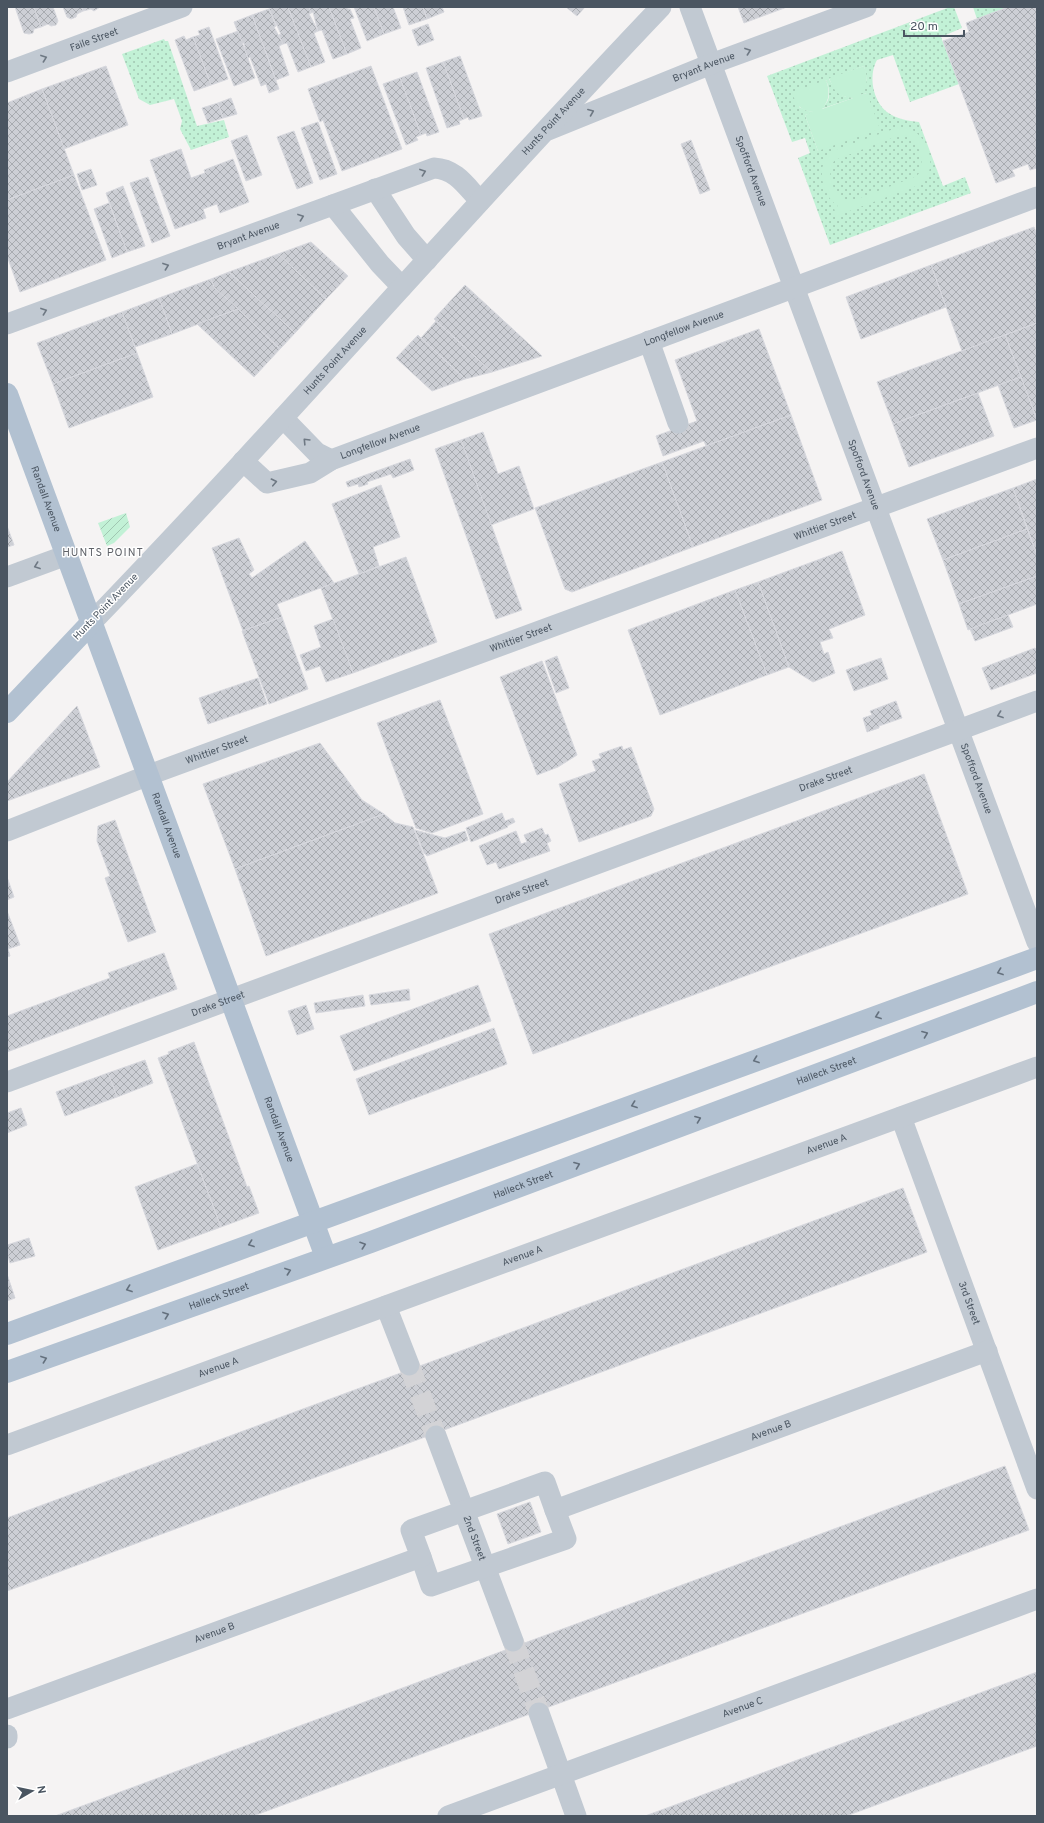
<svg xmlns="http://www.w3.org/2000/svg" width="1044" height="1823" font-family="Overpass,sans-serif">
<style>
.grass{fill:url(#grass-dots);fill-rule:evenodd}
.garden{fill:url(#garden-furrows)}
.pitch{fill:#c2f1d6;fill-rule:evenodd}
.building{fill:url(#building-cross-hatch);stroke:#d7d8de}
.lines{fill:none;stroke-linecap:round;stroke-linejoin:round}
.minor-tunnel{stroke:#d3d3d6;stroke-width:21;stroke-dasharray:21 10;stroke-linecap:butt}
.minor{stroke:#c1c9d2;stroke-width:21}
.major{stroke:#b2c1d1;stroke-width:22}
.oneway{stroke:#6e7883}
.oneway2{stroke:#64707d}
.labels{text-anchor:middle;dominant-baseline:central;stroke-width:3;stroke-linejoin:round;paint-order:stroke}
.street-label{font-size:10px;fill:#4a5561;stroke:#fff}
.neighbourhood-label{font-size:11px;letter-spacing:1px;fill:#5f6268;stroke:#fff}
</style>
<defs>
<pattern id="grass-dots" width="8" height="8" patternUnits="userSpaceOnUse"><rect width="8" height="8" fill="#c2f1d6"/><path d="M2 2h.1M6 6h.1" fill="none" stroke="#a0c6b1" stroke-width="1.8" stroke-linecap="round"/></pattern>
<pattern id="garden-furrows" width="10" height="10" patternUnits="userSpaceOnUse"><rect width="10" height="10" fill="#c2f1d6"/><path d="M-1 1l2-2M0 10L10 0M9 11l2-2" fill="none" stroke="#a0c6b1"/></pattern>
<pattern id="building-cross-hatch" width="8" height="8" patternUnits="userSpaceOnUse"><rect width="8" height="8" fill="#cdcfd5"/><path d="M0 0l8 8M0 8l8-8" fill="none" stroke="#a8abb0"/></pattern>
</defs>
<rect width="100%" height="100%" fill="#f5f3f3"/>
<g class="grass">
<path d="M 950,7 L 954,7 L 962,28 L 941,37 L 959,84 L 910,102 L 893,55 L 877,60 C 868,76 873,101 887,112 C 897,119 908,121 919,122 L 943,186 L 965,177 L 971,193 L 830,245 L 798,158 L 810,153 L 805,138 L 792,142 L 767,76 ZM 864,66 L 867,80 L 857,96 L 867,93 L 818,151 L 805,115 L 815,112 L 808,111 L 799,107 L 826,80 C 831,92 831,104 818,110 L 856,97 C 840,99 836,91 829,79 Z"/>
<path d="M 973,7 L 1008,7 L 977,19 Z"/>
<path d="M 164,39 L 165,41 L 168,41 L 197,126 L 224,120 L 229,137 L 191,150 L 180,129 L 182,121 L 174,99 L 150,105 L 139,99 L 122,54 Z"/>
</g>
<path class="garden" d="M 126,513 L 130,527 L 114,543 L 107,546 L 98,523 Z"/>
<g class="pitch">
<path d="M 864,66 C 868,78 869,86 859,95 L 867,93 L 880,129 L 818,151 L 805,115 L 813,112 C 801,111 795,104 792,92 L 826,80 C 830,91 830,100 822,109 L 853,98 C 838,96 835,93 829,78 Z"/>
<path d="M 899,127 C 926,125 943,170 919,185 L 836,216 L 834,208 L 838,206 C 821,195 815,164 832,151 ZM 900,135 C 918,134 928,164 917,176 L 852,201 C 834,201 824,172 835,160 Z"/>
</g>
<g class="building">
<path d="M 15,7 L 34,7 L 41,27 L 34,29 L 33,33 L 29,34 L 24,33 Z"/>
<path d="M 34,7 L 53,7 L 58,21 L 56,25 L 51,26 L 48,24 L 41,27 Z"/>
<path d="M 63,7 L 82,7 L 83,11 L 77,14 L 76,17 L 71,19 L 67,17 Z"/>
<path d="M 82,7 L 100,7 L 94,11 L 91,9 L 83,11 Z"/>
<path d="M 274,7 L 288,7 L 311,67 L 298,72 L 287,43 L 283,44 L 279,35 L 281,34 L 269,9 Z"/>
<path d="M 288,7 L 309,7 L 311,13 L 309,14 L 318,31 L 314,33 L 325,62 L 311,67 Z"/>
<path d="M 309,7 L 329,7 L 347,54 L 333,59 L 322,30 L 318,31 L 313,12 L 311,13 Z"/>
<path d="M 329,7 L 347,7 L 348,9 L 350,9 L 354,18 L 350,19 L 361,48 L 347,54 Z"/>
<path d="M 354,7 L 374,7 L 384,34 L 367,41 Z"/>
<path d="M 374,7 L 393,7 L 401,28 L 384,34 Z"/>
<path d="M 403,7 L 423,7 L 427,19 L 409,25 Z"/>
<path d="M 423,7 L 442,7 L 444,12 L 427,19 Z"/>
<path d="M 566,7 L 585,7 L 577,16 Z"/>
<path d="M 738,7 L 787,7 L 744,23 Z"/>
<path d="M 1008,7 L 1037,7 L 1037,168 L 1030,170 L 1028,164 L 1012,170 L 1015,176 L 996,183 L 943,41 L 969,32 L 966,23 Z"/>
<path d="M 269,9 L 276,26 L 274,27 L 283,44 L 279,46 L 289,75 L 276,80 L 252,15 Z"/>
<path d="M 252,15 L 279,89 L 269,93 L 266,84 L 261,86 L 250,57 L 248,58 L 244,48 L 245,47 L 244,43 L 242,43 L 234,22 Z"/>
<path d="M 428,24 L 434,40 L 418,46 L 412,30 Z"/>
<path d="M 209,27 L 228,79 L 211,85 L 193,37 L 200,35 L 198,31 Z"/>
<path d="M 238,31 L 255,78 L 234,86 L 216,39 Z"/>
<path d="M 184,36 L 186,40 L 193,37 L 211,85 L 194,91 L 175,40 Z"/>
<path d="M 460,56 L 482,116 L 469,120 L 468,117 L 464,119 L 443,62 Z"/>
<path d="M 443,62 L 464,119 L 459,121 L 460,124 L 447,128 L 426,68 Z"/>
<path d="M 106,66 L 128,125 L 64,149 L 42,89 Z"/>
<path d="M 371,66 L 402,149 L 342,171 L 323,120 L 320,122 L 308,89 Z"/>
<path d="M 417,72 L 439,132 L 427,136 L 426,133 L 421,135 L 400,78 Z"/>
<path d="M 400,78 L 421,135 L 416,137 L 418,140 L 406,145 L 383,84 Z"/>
<path d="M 42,89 L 74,175 L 7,200 L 7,103 Z"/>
<path d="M 231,98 L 237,114 L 223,118 L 218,103 Z"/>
<path d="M 218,103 L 223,118 L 208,123 L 202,108 Z"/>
<path d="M 318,122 L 337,174 L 320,180 L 301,128 Z"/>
<path d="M 294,131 L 313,183 L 297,189 L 277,137 Z"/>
<path d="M 247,135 L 262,175 L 246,181 L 231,141 Z"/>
<path d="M 691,140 L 710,190 L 700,194 L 681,144 Z"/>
<path d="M 181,149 L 191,178 L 205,173 L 204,170 L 233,159 L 249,202 L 220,213 L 217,204 L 203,209 L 206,218 L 175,229 L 150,160 Z"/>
<path d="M 91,169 L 97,185 L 82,190 L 77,174 Z"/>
<path d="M 74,175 L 106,260 L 20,292 L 7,256 L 7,200 Z"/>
<path d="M 148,177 L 170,236 L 152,243 L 130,183 Z"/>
<path d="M 123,186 L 145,246 L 127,252 L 106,193 Z"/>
<path d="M 109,203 L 127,252 L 112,258 L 94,209 Z"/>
<path d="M 1034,227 L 1037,235 L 1037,323 L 962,351 L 931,265 Z"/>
<path d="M 311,242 L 348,276 L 326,299 L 278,254 Z"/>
<path d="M 278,254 L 326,299 L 295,333 L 229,272 Z"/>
<path d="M 931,265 L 946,307 L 861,339 L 846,297 Z"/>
<path d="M 229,272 L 295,333 L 280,349 L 214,287 L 211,279 Z"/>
<path d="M 211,279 L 214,287 L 238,309 L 172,334 L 159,298 Z"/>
<path d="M 465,285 L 542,356 L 492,372 L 434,319 Z"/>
<path d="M 159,298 L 172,334 L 135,347 L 122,312 Z"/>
<path d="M 238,309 L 280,349 L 254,377 L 197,324 Z"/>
<path d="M 122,312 L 137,353 L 53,384 L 37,343 Z"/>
<path d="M 436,321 L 492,372 L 465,379 L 421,338 Z"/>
<path d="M 1037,323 L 1037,420 L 1005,335 Z"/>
<path d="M 759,329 L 791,415 L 706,446 L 704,441 L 663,456 L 656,436 L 697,421 L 675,360 Z"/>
<path d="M 418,335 L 421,338 L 465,379 L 432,391 L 396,358 Z"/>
<path d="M 1005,335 L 1021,377 L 893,424 L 877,382 Z"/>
<path d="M 137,353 L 153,397 L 69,428 L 53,384 Z"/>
<path d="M 1021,377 L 1037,420 L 1014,428 L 998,385 Z"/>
<path d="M 978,393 L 994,436 L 909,467 L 893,424 Z"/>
<path d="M 791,415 L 822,500 L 693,547 L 662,462 Z"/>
<path d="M 483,432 L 498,474 L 519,466 L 534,509 L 491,525 L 461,440 Z"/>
<path d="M 461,440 L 522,610 L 496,619 L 435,449 Z"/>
<path d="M 410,459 L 414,470 L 393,478 L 391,474 L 367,482 L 368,484 L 359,487 L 358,484 L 348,487 L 346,482 Z"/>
<path d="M 662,462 L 693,547 L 572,592 L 565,589 L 535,508 Z"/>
<path d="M 1037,479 L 1037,555 L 1013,488 Z"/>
<path d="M 381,485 L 400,537 L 373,547 L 379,566 L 359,574 L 332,504 Z"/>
<path d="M 1013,488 L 1027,529 L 943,560 L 927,519 Z"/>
<path d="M 7,526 L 14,545 L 7,547 Z"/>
<path d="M 1027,529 L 1037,555 L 1037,576 L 959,604 L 943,560 Z"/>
<path d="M 239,538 L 254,570 L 249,574 L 252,578 L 305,541 L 334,583 L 277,604 L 282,617 L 243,631 L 212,548 Z"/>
<path d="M 842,551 L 865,615 L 829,629 L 833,638 L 820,642 L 824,654 L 828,652 L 835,673 L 813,682 L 789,667 L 758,582 Z"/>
<path d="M 406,557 L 437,642 L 353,673 L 321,588 Z"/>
<path d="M 1037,576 L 1037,604 L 968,630 L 959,604 Z"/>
<path d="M 758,582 L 789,667 L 767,675 L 735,590 Z"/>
<path d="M 735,590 L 767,675 L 660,715 L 628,630 Z"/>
<path d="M 1008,615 L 1013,627 L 975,641 L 970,629 Z"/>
<path d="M 282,617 L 308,689 L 269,704 L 242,631 Z"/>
<path d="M 333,619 L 353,673 L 326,682 L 320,666 L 306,671 L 300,655 L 321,647 L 314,626 Z"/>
<path d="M 1035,648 L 1037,653 L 1037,673 L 991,690 L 982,668 Z"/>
<path d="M 557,656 L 569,688 L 556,693 L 545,661 Z"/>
<path d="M 881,658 L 888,679 L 854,691 L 846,670 Z"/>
<path d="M 542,661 L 577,755 L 558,767 L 537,775 L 500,677 Z"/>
<path d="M 258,678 L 267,704 L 208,724 L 199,698 Z"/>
<path d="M 440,700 L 483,814 L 432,833 L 416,828 L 377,723 Z"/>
<path d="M 896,701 L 902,718 L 879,726 L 879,728 L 867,732 L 863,718 L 872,715 L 870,711 Z"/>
<path d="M 77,706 L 100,767 L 7,801 L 7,782 Z"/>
<path d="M 320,743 L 362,800 L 384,814 L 235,869 L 203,784 Z"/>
<path d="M 622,746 L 623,750 L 631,747 L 654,809 L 651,816 L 579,842 L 559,784 L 596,771 L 592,761 L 601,758 L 599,754 Z"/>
<path d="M 924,774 L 968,894 L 533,1054 L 489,934 Z"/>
<path d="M 502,813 L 505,821 L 513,818 L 515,822 L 507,826 L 508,827 L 471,842 L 466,828 Z"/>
<path d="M 384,814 L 395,823 L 413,827 L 438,893 L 266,956 L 235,869 Z"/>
<path d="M 115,820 L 156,932 L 128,942 L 105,878 L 110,876 L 97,841 L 98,826 Z"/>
<path d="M 542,828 L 545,835 L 548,834 L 551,841 L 547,843 L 550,851 L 499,869 L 496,862 L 487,865 L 479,846 L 516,831 L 521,844 L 527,842 L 524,835 Z"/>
<path d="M 415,830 L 445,838 L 465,831 L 468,840 L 427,856 L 424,853 Z"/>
<path d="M 7,877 L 14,897 L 7,900 Z"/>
<path d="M 7,911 L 20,945 L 8,949 L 10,956 L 7,957 Z"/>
<path d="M 164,953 L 177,989 L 7,1052 L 7,1016 L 110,978 L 108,973 Z"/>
<path d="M 478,985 L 491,1021 L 354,1071 L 340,1036 Z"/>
<path d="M 409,989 L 410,1000 L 371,1005 L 369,995 Z"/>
<path d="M 363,995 L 365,1006 L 316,1013 L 314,1003 Z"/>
<path d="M 306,1005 L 314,1029 L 297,1035 L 288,1011 Z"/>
<path d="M 494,1028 L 507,1064 L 369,1115 L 356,1079 Z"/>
<path d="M 194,1042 L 247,1187 L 249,1186 L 259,1213 L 221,1227 L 158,1058 L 169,1054 L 168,1052 Z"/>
<path d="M 145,1060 L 153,1083 L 117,1097 L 108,1073 Z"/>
<path d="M 108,1073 L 117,1097 L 65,1116 L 56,1092 Z"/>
<path d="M 21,1108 L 27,1125 L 7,1133 L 7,1113 Z"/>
<path d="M 197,1164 L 221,1227 L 158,1250 L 135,1187 Z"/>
<path d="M 903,1188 L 927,1252 L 7,1591 L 7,1518 Z"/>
<path d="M 29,1238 L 35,1256 L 10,1263 L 7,1252 L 7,1245 Z"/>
<path d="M 7,1274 L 15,1298 L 7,1301 Z"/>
<path d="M 1005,1466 L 1029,1530 L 253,1816 L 55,1816 Z"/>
<path d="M 530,1502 L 541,1532 L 508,1544 L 497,1514 Z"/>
<path d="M 1037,1672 L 1037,1746 L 846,1816 L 645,1816 Z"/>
</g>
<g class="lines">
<g class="minor-tunnel">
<path d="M 409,1365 L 436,1436"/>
<path d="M 513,1641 L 539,1713"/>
</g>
<g class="minor">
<path id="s1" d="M 690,7 L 1037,942"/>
<path id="s2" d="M 7,72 L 182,7"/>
<path id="s3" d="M 548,130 L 711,64 L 866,7"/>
<path d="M 375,189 L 406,236 L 427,260"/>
<path d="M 333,205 L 380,264 L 402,287"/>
<path id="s4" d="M 7,324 L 434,168 C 456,169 466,186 480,201"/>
<path d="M 649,341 L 678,423"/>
<path d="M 283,418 L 317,453 L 331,460"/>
<path id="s5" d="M 243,461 L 267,483 L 310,473 L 331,460 L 1037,197"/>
<path d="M 7,577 L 67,555"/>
<path id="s6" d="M 92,622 C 286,421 468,209 661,7"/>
<path id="s7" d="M 7,831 L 149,775 L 1037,448"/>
<path id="s8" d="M 7,1082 L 1037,701"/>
<path id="s9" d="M 901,1117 L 1037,1489"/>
<path d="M 386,1306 L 409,1365"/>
<path id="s10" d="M 436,1436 L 513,1641"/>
<path id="s11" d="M 7,1445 L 1037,1067"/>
<path d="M 421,1557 L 431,1586 L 566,1539 L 555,1510"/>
<path id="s12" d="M 7,1709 L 421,1557 L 411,1530 L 545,1482 L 555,1510 L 987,1351"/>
<path d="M 539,1713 L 576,1816"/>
<path d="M 7,1735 L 7,1738"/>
<path id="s13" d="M 448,1816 L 1037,1599"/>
</g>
<g class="major">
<path id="s14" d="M 7,394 L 326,1257"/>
<path d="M 7,712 L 92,622"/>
<path d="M 7,1334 L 1037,958"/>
<path id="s15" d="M 7,1372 L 371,1242 L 1037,992"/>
</g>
</g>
<defs><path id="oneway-chevron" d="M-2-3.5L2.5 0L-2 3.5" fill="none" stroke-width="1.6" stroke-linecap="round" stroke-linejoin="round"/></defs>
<g class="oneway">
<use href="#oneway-chevron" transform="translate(748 51) rotate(-20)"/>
<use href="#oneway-chevron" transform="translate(44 58) rotate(-20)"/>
<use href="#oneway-chevron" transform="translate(591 112) rotate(-22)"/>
<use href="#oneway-chevron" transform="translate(423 172) rotate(-20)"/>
<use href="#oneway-chevron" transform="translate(301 217) rotate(-20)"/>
<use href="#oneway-chevron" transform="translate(166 266) rotate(-20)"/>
<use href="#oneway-chevron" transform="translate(44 311) rotate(-20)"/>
<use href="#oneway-chevron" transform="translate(306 441) rotate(-134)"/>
<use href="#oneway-chevron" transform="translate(274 482) rotate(-12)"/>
<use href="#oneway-chevron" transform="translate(37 566) rotate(160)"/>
<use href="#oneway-chevron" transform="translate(1000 715) rotate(160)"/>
</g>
<g class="oneway2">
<use href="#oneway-chevron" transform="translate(1000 972) rotate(160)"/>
<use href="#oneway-chevron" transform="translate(878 1016) rotate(160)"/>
<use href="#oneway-chevron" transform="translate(925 1034) rotate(-21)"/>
<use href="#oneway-chevron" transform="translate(756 1060) rotate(160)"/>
<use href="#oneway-chevron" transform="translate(634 1105) rotate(160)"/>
<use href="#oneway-chevron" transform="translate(698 1119) rotate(-21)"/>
<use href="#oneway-chevron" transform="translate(577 1165) rotate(-21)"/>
<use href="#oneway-chevron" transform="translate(251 1244) rotate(160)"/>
<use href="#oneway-chevron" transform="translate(363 1245) rotate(-19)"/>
<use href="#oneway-chevron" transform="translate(288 1271) rotate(-20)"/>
<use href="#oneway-chevron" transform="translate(129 1289) rotate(160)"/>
<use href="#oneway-chevron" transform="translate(166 1315) rotate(-20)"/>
<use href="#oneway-chevron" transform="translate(44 1359) rotate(-20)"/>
</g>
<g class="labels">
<g class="street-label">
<text stroke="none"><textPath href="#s2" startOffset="93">Faile Street</textPath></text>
<text stroke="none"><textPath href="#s3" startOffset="168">Bryant Avenue</textPath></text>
<text stroke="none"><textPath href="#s6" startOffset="681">Hunts Point Avenue</textPath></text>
<text stroke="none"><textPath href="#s1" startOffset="175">Spofford Avenue</textPath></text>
<text stroke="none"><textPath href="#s4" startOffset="257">Bryant Avenue</textPath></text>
<text stroke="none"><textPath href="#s5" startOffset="478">Longfellow Avenue</textPath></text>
<text stroke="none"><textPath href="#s6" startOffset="357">Hunts Point Avenue</textPath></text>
<text stroke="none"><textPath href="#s5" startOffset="154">Longfellow Avenue</textPath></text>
<text stroke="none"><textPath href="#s1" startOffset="499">Spofford Avenue</textPath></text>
<text stroke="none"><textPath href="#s14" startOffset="112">Randall Avenue</textPath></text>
<text stroke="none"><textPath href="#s7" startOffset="873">Whittier Street</textPath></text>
<text transform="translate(106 607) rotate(-46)">Hunts Point Avenue</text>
<text stroke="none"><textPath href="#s7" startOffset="549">Whittier Street</textPath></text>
<text stroke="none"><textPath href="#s7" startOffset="225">Whittier Street</textPath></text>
<text stroke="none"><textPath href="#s8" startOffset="873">Drake Street</textPath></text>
<text stroke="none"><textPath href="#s1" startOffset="823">Spofford Avenue</textPath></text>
<text stroke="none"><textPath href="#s14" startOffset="460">Randall Avenue</textPath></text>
<text stroke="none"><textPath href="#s8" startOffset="549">Drake Street</textPath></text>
<text stroke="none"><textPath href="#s8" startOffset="225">Drake Street</textPath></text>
<text stroke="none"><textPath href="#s15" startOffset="873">Halleck Street</textPath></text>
<text stroke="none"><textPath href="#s14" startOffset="784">Randall Avenue</textPath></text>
<text stroke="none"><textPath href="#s11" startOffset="873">Avenue A</textPath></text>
<text stroke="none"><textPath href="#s15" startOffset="549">Halleck Street</textPath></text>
<text stroke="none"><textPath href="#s11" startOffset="549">Avenue A</textPath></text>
<text stroke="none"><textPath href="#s15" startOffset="225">Halleck Street</textPath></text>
<text stroke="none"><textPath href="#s9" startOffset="198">3rd Street</textPath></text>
<text stroke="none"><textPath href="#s11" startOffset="225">Avenue A</textPath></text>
<text stroke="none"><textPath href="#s12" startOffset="872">Avenue B</textPath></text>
<text stroke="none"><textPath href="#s10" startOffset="109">2nd Street</textPath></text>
<text stroke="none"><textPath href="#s12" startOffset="221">Avenue B</textPath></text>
<text stroke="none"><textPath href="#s13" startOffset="314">Avenue C</textPath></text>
</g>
<g class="neighbourhood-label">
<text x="103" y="553">HUNTS POINT</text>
</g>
</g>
<rect width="1044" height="1823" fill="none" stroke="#4a5561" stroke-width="16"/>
<g transform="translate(32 1791) rotate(81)" stroke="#ffffff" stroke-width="3" paint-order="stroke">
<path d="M0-3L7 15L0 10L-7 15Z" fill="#4a5561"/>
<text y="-6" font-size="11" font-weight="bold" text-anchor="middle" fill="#4a5561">N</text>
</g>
<path d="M904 30v6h60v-6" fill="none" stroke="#4a5561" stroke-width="2"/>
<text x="910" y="30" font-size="12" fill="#4a5561" stroke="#ffffff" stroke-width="3" paint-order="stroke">20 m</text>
</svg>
